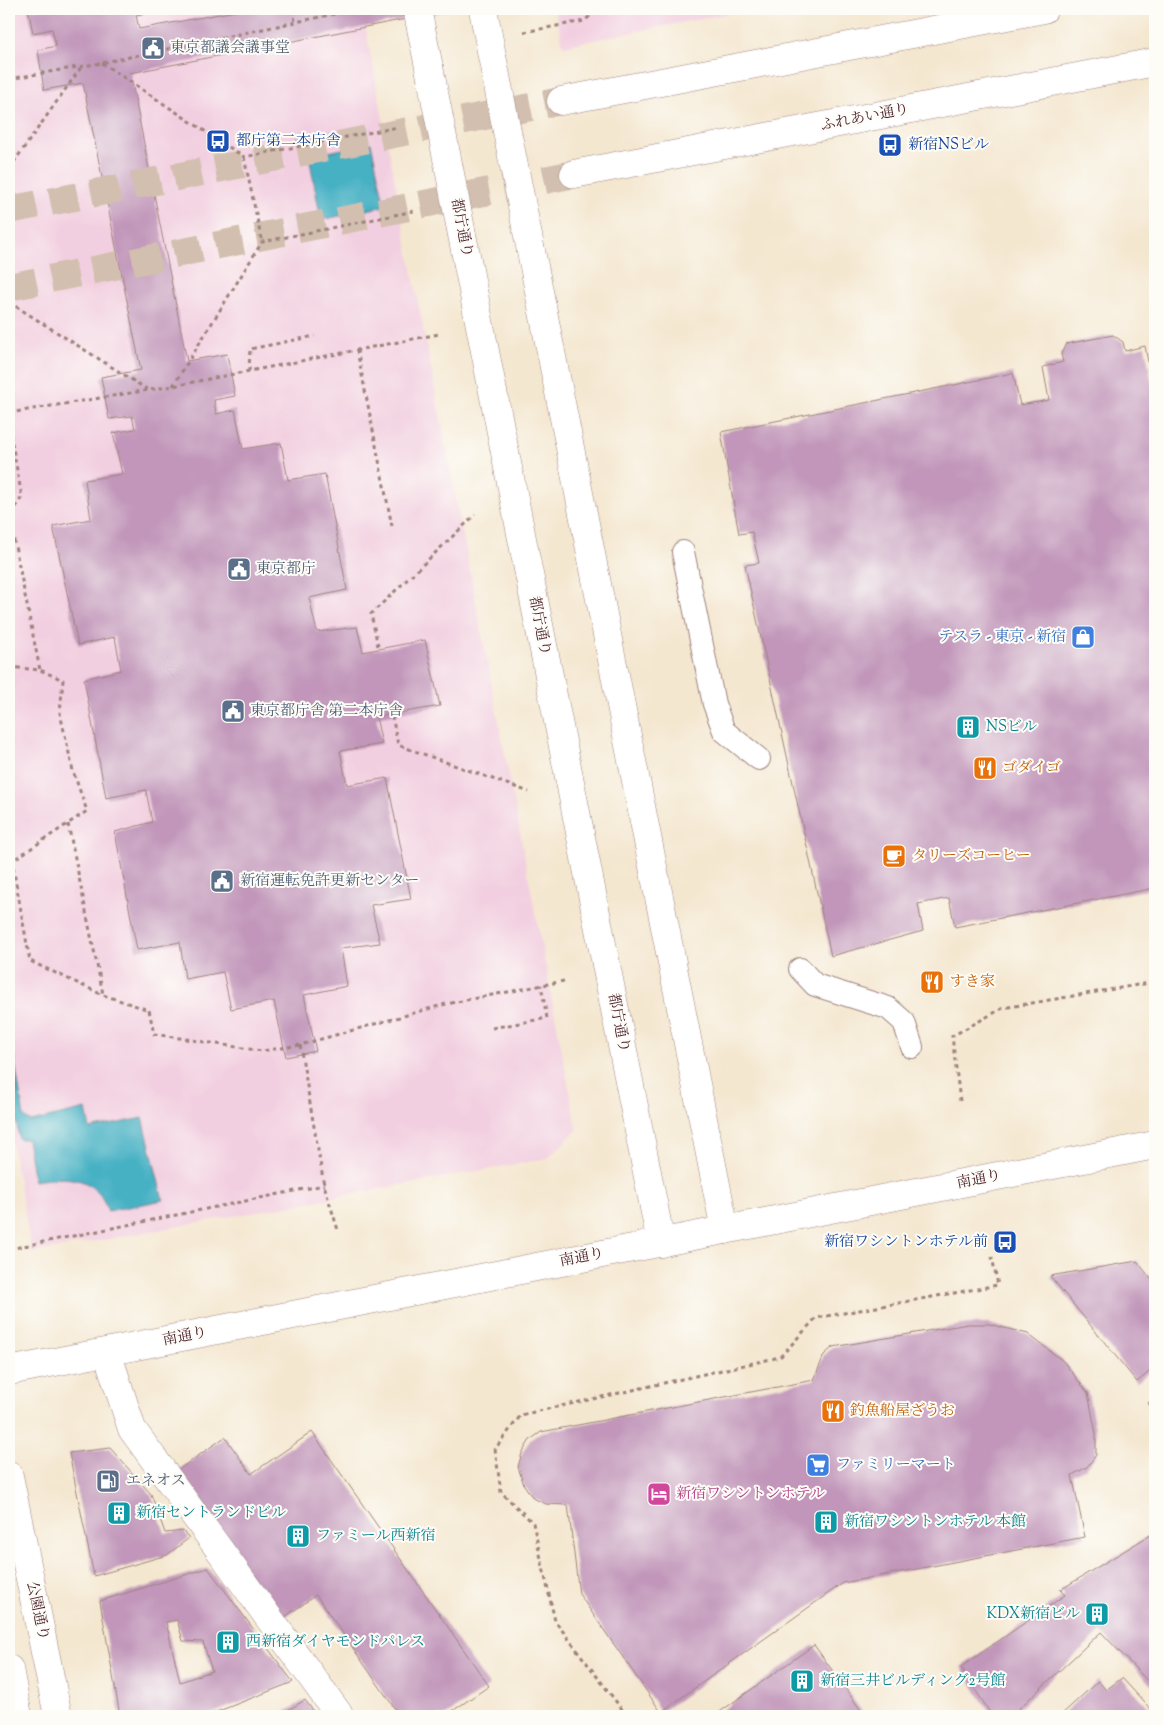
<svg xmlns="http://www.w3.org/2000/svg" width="1164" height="1725" font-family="'Sorts Mill Goudy','Noto Serif JP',serif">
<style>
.built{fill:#f2cfe0}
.water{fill:#46b1c4;stroke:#486878}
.building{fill:#c196ba;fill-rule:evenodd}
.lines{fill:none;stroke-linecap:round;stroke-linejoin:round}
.secondary-tunnel{stroke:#d2bfaf;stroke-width:28;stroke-dasharray:28 14;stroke-linecap:butt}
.lane-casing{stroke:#9f837e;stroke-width:24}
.street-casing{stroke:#9f837e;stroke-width:29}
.secondary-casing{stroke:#9f837e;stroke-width:29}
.highway-casing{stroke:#9f837e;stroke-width:29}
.path{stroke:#9f837e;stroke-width:3;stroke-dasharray:4 4;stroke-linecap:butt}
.lane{stroke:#fff;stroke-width:22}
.street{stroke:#fff;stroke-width:28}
.secondary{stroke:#fff;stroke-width:28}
.highway{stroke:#fff;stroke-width:28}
.secondary-bridge-casing{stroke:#9f837e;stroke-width:29;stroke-linecap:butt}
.secondary-bridge{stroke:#fff;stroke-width:28}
.labels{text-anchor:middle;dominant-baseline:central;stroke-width:4;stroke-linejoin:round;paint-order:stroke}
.service-label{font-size:15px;fill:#4e5e75;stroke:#fdfcf7;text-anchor:start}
.street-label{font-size:15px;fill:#4a1f2b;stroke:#fdfcf7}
.transit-label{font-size:15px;fill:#164399;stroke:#fdfcf7;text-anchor:start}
.shop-label{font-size:15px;fill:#366cbe;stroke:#fdfcf7;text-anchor:end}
.culture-label{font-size:15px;fill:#0d838f;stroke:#fdfcf7;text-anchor:start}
.food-label{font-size:15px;fill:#c56008;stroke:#fdfcf7;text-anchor:start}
.hotel-label{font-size:15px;fill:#b23c85;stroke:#fdfcf7;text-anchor:start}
</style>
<rect width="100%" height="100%" fill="#fdfcf7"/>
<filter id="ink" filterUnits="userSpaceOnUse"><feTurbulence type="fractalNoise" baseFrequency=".02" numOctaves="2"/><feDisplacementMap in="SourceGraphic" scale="10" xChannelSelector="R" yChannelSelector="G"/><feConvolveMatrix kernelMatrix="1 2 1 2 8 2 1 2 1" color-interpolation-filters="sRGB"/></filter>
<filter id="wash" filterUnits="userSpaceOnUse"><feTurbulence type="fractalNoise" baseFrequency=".0096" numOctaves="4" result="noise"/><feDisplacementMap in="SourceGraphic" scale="20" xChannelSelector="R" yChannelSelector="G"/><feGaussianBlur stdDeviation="1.12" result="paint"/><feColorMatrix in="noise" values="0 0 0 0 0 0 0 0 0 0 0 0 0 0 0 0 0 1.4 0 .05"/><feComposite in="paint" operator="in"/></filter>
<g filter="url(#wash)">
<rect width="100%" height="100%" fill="#f4e7d0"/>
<g class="built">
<path d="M 9,9 L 362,9 L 577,1130 L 548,1158 L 32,1253 L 9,1130 Z"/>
<path d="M 555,9 L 750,9 L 563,46 Z"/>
</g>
<g class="water">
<path d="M 371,143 L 385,206 L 321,220 L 309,156 Z"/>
<path d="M 13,1052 L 24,1117 L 31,1122 L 86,1109 L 90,1129 L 143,1118 L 163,1200 L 108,1211 C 105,1205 102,1195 97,1191 C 80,1174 56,1178 34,1181 L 27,1139 L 19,1139 L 15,1111 L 9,1111 L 9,1053 Z"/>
</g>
<g id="blocks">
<g class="building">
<path d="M 28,9 L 157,9 L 157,11 L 136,15 L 139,29 L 246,9 L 457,9 L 130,73 L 187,361 L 227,354 L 235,396 L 214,400 L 216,414 L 235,410 L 243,449 L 281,443 L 288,480 L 325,474 L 347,590 L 309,598 L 317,632 L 357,627 L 363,652 L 425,640 L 440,706 L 376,717 L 382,744 L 340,751 L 347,785 L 387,778 L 411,899 L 371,905 L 380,943 L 341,948 L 347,986 L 304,995 L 316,1051 L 286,1057 L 274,1001 L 231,1009 L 223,972 L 185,979 L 180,942 L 137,950 L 115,832 L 152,822 L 146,790 L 106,798 L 84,679 L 121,670 L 115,637 L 78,645 L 53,526 L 91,519 L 85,480 L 122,474 L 113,433 L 135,429 L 132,416 L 109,419 L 101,377 L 141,370 L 83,83 L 44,90 L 38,50 L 56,46 L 52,29 L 33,33 Z"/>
<path d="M 1113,335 L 1123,342 L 1125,351 L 1145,346 L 1155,398 L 1155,888 L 955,927 L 949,898 L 918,904 L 923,931 L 831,956 L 745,565 L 759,563 L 752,532 L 739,534 L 721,432 L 1013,373 L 1020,405 L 1049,400 L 1043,367 L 1063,362 L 1061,354 L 1066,344 Z"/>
<path d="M 1137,1261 L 1155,1284 L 1155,1367 L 1137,1382 L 1050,1276 Z"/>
<path d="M 968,1324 L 989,1324 L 1028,1334 L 1063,1361 L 1088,1393 L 1096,1434 L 1096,1455 L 1087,1467 L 1072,1475 L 1085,1537 L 843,1583 L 661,1712 L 579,1594 L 568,1505 L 546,1504 L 533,1498 L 524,1485 L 518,1467 L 522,1453 L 530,1440 L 541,1432 L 814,1380 L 824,1355 L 833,1347 Z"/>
<path d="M 1155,1396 L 1155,1413 L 1148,1403 Z"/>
<path d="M 312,1432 L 489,1686 L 445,1716 L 400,1716 L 316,1595 L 275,1624 L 168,1477 L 225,1437 L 251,1474 Z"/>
<path d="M 110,1448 L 151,1494 L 165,1533 L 183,1531 L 189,1538 L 167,1555 L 94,1576 L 69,1453 Z"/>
<path d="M 1155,1532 L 1155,1689 L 1101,1632 L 1011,1716 L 992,1716 L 961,1667 L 1065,1595 L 1060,1590 Z"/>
<path d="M 208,1568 L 293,1682 L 206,1716 L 120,1716 L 100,1601 ZM 177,1620 L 183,1641 L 203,1642 L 212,1671 L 180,1682 L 166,1622 Z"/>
<path d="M 814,1645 L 865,1716 L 714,1716 Z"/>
<path d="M 1122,1678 L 1155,1714 L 1155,1716 L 1060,1716 L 1098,1681 L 1106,1690 Z"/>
<path d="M 305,1700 L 317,1716 L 278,1716 Z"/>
</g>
</g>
</g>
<g filter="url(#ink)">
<use href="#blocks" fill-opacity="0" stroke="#9f837e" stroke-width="1"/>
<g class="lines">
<g class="secondary-tunnel">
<path d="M 9,210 L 561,101"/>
<path d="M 9,287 L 574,174"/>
</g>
<g class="lane-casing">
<g id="lane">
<path d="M 683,552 L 714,704 L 724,731 L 759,759"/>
<path d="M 800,969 L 815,985 L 888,1008 L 904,1022 L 912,1047"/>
</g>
</g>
<g class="street-casing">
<path id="street" d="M 107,1352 L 132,1429 L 340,1716"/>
</g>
<g class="secondary-casing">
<g id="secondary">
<path d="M 417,9 L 429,67"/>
<path d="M 483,9 L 492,56"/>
<path d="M 561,101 L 1044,9"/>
<path d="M 574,174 L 1155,62"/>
<path d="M 531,251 L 725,1230"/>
<path d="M 468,265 L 661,1243"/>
<path d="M 9,1371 L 1155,1145"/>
<path d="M 9,1476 L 58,1716"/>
</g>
</g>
<g class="highway-casing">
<path id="highway" d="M 9,1669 L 18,1716"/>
</g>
<g class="path">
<path d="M 293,9 L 295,22"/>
<path d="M 550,13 L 571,9"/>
<path d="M 524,32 L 584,21 L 589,17 L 587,9"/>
<path d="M 102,63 L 244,157 L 398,127"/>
<path d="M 9,79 L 101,63 L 358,9"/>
<path d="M 244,157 L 262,242"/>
<path d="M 9,169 L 82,66"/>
<path d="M 9,302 L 148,390"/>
<path d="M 357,350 L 392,526"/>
<path d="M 249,371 L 250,349 L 315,336"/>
<path d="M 173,386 L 262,242 L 414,211"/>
<path d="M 9,413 L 173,386 L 439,334"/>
<path d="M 9,427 L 22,497 L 10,516"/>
<path d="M 9,478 L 18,476"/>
<path d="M 9,516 L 40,670"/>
<path d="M 378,646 L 371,614 L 475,515"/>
<path d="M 9,667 L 40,670 L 63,680 L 60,713 L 73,771 L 87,811 L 12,861 L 30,961 L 103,995 L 149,1010 L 154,1034 L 262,1051 L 300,1045 L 446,1004 L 564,981"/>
<path d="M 392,716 L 398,745 L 529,792"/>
<path d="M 68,824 L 103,994"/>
<path d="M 492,1028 L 547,1018 L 541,985"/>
<path d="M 300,1045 L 324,1185 L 338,1230"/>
<path d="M 960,1101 L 952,1036 L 1003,1008 L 1155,982"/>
<path d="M 9,1249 L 324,1185"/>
<path d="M 627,1716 L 555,1621 L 533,1523 L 501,1492 L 495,1449 L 521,1415 L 780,1357 L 816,1318 L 998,1285 L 992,1257"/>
</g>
<use href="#lane" class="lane"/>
<use href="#street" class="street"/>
<use href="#secondary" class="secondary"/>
<use href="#highway" class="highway"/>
<g class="secondary-bridge-casing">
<g id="secondary-bridge">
<path d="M 492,56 L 531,251"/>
<path d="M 429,67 L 468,265"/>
</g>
</g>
<use href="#secondary-bridge" class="secondary-bridge"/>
</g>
</g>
<defs>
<g id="civic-square" transform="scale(1.25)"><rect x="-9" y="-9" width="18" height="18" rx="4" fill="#5c6f8a" stroke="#fdfcf7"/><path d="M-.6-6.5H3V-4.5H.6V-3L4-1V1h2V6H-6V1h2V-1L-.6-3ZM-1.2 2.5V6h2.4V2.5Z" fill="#fff"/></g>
<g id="bus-square" transform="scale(1.25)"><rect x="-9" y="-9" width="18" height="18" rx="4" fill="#1a4fb4" stroke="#fdfcf7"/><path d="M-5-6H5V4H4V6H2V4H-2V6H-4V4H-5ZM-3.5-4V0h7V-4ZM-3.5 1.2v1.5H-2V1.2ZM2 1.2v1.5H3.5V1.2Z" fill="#fff"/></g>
<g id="shop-square" transform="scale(1.25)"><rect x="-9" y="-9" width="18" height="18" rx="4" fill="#3f7fe0" stroke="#fdfcf7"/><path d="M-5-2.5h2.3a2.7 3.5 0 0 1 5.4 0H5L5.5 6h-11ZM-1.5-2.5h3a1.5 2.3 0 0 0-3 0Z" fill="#fff"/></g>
<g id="building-square" transform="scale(1.25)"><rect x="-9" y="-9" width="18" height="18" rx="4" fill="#0f9aa8" stroke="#fdfcf7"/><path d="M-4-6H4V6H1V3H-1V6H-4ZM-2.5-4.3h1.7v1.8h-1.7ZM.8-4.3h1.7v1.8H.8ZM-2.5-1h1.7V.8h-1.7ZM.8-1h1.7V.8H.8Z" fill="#fff"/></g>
<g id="restaurant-square" transform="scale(1.25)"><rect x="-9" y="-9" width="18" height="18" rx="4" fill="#e8710a" stroke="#fdfcf7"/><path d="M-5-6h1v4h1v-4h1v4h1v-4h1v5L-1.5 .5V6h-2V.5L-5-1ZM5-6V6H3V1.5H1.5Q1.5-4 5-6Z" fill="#fff"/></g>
<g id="cafe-square" transform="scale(1.25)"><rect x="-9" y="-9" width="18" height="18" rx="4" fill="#e8710a" stroke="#fdfcf7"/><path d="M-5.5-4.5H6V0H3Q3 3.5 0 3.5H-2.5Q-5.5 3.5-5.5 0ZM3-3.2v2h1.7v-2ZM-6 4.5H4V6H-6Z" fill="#fff"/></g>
<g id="supermarket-square" transform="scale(1.25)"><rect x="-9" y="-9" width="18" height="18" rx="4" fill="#3f7fe0" stroke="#fdfcf7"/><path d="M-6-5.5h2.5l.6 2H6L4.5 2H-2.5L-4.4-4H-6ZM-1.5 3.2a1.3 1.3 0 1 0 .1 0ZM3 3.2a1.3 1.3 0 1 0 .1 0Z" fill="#fff"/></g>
<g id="fuel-square" transform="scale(1.25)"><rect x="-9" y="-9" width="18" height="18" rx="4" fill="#5c6f8a" stroke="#fdfcf7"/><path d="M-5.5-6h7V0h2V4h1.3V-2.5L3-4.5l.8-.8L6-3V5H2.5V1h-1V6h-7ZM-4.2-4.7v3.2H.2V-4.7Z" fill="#fff"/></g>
<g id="hotel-square" transform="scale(1.25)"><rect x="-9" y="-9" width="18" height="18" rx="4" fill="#d1479c" stroke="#fdfcf7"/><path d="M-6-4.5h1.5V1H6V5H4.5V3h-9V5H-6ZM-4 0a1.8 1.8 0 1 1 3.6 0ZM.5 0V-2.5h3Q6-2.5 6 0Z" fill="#fff"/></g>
</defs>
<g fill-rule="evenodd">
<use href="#civic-square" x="153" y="48"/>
<use href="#bus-square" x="218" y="141"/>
<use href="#bus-square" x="890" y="145"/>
<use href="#civic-square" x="239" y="569"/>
<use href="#shop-square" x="1083" y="637"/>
<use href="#civic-square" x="233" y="711"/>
<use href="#building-square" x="968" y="727"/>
<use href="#restaurant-square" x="985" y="768"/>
<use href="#cafe-square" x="894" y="856"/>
<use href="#civic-square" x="222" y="881"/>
<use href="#restaurant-square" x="932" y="982"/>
<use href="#bus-square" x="1005" y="1242"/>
<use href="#restaurant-square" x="833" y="1411"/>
<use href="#supermarket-square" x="818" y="1465"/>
<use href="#fuel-square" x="108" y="1481"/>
<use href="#hotel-square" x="659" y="1494"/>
<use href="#building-square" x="119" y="1513"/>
<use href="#building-square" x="826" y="1522"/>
<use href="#building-square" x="298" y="1536"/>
<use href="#building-square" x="1097" y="1614"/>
<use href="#building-square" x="228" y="1642"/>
<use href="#building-square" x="802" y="1681"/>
</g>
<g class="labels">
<g class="service-label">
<text x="170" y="48">東京都議会議事堂</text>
<text x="256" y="569">東京都庁</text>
<text x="250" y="711">東京都庁舎 第二本庁舎</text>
<text x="240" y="881">新宿運転免許更新センター</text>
<text x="126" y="1481">エネオス</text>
</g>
<g class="street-label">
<text transform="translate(865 118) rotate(-11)">ふれあい通り</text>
<text transform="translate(461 228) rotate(79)">都庁通り</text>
<text transform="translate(539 626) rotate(79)">都庁通り</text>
<text transform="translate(618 1023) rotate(79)">都庁通り</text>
<text transform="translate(979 1180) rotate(-11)">南通り</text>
<text transform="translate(582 1258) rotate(-11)">南通り</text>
<text transform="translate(185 1337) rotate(-11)">南通り</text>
<text transform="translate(37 1611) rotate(78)">公園通り</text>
</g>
<g class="transit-label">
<text x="236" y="141">都庁第二本庁舎</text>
<text x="908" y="145">新宿NSビル</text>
<text x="988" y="1242" text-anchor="end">新宿ワシントンホテル前</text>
</g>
<g class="shop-label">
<text x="1066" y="637">テスラ - 東京 - 新宿</text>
<text x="836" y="1465" text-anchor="start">ファミリーマート</text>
</g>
<g class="culture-label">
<text x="986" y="727">NSビル</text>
<text x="136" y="1513">新宿セントランドビル</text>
<text x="844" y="1522">新宿ワシントンホテル 本館</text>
<text x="316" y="1536">ファミール西新宿</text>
<text x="1080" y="1614" text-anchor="end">KDX新宿ビル</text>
<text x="246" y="1642">西新宿ダイヤモンドパレス</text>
<text x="820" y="1681">新宿三井ビルディング2号館</text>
</g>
<g class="food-label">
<text x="1002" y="768">ゴダイゴ</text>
<text x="912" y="856">タリーズコーヒー</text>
<text x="950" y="982">すき家</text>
<text x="850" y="1411">釣魚船屋ざうお</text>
</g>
<g class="hotel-label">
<text x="676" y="1494">新宿ワシントンホテル</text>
</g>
</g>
<rect width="1164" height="1725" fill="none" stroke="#fdfcf7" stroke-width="30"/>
</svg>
